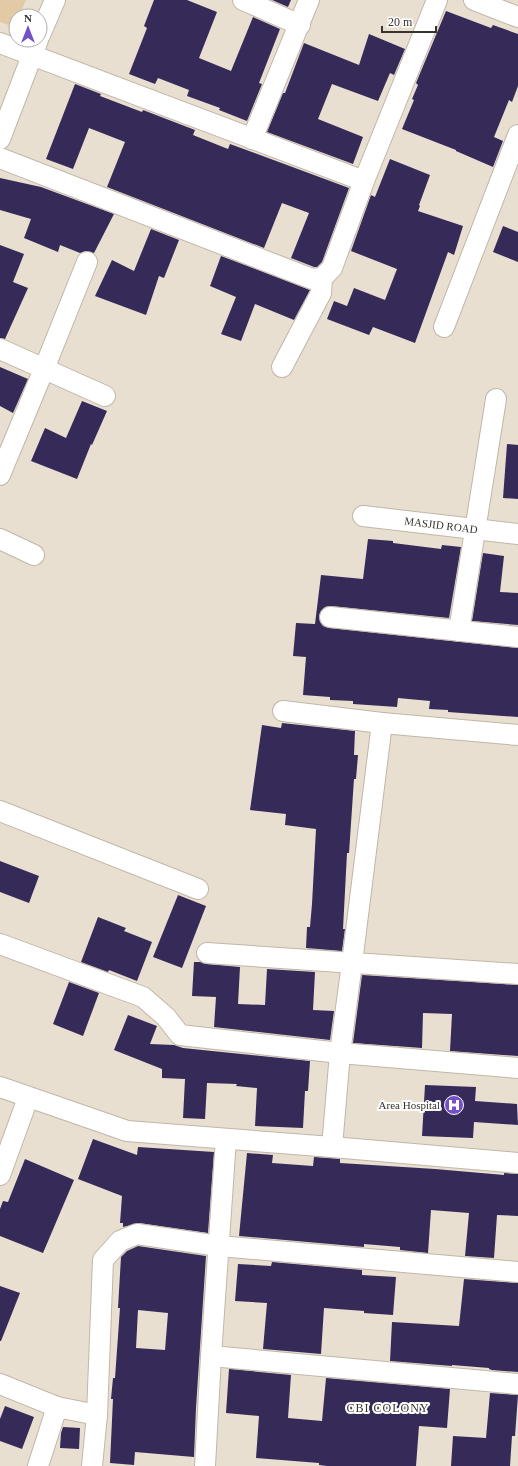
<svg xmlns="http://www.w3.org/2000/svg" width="518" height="1466" font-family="'Times New Roman',serif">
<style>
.green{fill:#e2caa5}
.building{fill:#362a59;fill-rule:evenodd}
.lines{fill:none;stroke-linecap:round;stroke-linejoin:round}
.minor-casing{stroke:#c0b7a9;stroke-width:22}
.minor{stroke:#fff;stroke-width:20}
.labels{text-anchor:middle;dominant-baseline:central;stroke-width:4;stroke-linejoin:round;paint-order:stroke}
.street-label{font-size:11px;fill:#37332d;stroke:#fff}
.poi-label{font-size:11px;fill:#37332d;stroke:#fff;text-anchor:end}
.neighbourhood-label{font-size:12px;letter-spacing:1px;fill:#393126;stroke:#fff}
</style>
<rect width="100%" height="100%" fill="#e9dfd0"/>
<path class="green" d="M 0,0 L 26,0 L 19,16 L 16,16 L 16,23 L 14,27 L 0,22 Z"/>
<g class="building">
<path d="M 154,0 L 187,0 L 217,12 L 199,58 L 231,71 L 253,17 L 280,29 L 259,83 L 262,84 L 247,121 L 219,110 L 220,108 L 187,96 L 189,90 L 158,78 L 155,84 L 129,74 L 147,28 L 144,26 Z"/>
<path d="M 272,0 L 291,0 L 288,7 Z"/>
<path d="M 446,11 L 491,28 L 493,25 L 518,34 L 518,86 L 512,102 L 509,100 L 494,137 L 503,141 L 493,167 L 456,151 L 456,150 L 402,129 L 414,100 L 412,99 L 418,85 L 416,83 Z"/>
<path d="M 369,34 L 405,49 L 394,75 L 390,73 L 378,101 L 332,84 L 318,119 L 363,137 L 353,164 L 267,132 L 283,93 L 285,93 L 304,43 L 359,65 Z"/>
<path d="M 75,84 L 101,94 L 100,96 L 142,112 L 143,110 L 195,130 L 193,135 L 228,149 L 230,144 L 349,188 L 322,262 L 317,267 L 314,267 L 291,258 L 309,213 L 282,203 L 264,248 L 107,187 L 125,142 L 89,128 L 73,169 L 46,159 Z"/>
<path d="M 390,159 L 430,175 L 419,205 L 420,206 L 418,211 L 463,226 L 454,255 L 448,252 L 415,343 L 373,327 L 369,335 L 327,319 L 334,301 L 347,306 L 354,288 L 385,300 L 397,269 L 351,251 L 371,195 L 375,197 Z"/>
<path d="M 0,178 L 41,187 L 114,214 L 94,253 L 86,251 L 80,253 L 60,245 L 58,252 L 24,238 L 31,219 L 0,210 Z"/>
<path d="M 503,226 L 518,232 L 518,262 L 493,252 Z"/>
<path d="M 151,229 L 179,240 L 164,278 L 159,276 L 146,315 L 95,296 L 112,260 L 134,271 Z"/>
<path d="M 0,245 L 24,254 L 13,282 L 28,288 L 5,339 L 0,338 Z"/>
<path d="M 221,256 L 310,290 L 294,320 L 255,304 L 241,341 L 221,334 L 236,297 L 210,286 Z"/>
<path d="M 0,367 L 28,379 L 13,413 L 0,406 Z"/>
<path d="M 82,401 L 107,411 L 92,445 L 91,444 L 77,479 L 31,461 L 45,428 L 66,438 Z"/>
<path d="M 507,444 L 518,445 L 518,499 L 503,498 Z"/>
<path d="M 368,539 L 393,541 L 393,543 L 441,549 L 442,545 L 461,547 L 449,618 L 331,606 L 325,607 L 321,611 L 319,616 L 320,622 L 323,626 L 329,628 L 518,648 L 518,717 L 448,712 L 448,710 L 429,709 L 430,701 L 398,698 L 397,707 L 353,704 L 353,701 L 330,700 L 330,697 L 303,695 L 306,657 L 293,656 L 296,623 L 315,624 L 321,575 L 363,579 Z"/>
<path d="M 483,553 L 504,556 L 500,592 L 518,593 L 518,625 L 472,621 Z"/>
<path d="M 282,723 L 355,731 L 354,755 L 358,755 L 356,779 L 354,779 L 349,853 L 347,853 L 343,929 L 345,929 L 342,951 L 306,948 L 307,927 L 310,927 L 312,904 L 316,829 L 285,825 L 286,814 L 250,810 L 262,725 L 281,728 Z"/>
<path d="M 0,861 L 39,876 L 29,903 L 0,892 Z"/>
<path d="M 178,895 L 206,906 L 182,968 L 153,957 Z"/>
<path d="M 98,917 L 126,928 L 124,931 L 152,942 L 137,981 L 109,970 L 108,972 L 81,962 Z"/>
<path d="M 194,962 L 200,962 L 206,964 L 240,967 L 238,1004 L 265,1005 L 267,969 L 315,972 L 313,1010 L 334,1011 L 330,1040 L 214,1027 L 216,997 L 192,996 Z"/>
<path d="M 362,975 L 518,985 L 518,1056 L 450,1051 L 452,1014 L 423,1013 L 422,1048 L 353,1043 Z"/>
<path d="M 69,982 L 99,993 L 83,1036 L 53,1024 Z"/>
<path d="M 128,1015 L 157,1026 L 150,1044 L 174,1045 L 183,1048 L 310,1061 L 308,1091 L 305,1091 L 303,1128 L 255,1126 L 257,1088 L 236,1086 L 237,1084 L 207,1083 L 205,1119 L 183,1118 L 185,1079 L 162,1078 L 162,1069 L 114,1050 Z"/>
<path d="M 425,1085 L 476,1087 L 475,1101 L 517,1104 L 518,1125 L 474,1122 L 473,1138 L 422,1136 Z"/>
<path d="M 93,1139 L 137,1155 L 138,1147 L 214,1152 L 208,1233 L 139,1223 L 123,1227 L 123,1223 L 120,1223 L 122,1196 L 78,1179 Z"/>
<path d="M 247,1153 L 273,1155 L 272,1163 L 313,1166 L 314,1157 L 340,1159 L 340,1163 L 435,1169 L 504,1175 L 504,1173 L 518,1174 L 518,1216 L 497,1215 L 494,1258 L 465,1256 L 469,1213 L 431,1210 L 428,1253 L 400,1250 L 400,1247 L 364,1244 L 364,1247 L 239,1236 Z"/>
<path d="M 25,1159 L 74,1180 L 43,1253 L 0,1236 L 0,1209 L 3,1201 L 8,1202 Z"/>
<path d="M 138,1246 L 206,1256 L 196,1408 L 194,1457 L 135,1452 L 134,1465 L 110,1463 L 113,1399 L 111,1399 L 113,1378 L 115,1378 L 120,1308 L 118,1308 L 121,1257 L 127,1251 ZM 138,1310 L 168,1313 L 165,1350 L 136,1348 Z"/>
<path d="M 272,1262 L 362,1270 L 362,1275 L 396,1277 L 393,1315 L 364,1313 L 364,1311 L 324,1308 L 321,1354 L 263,1349 L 267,1303 L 235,1301 L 238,1264 L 271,1266 Z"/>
<path d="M 464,1279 L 518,1283 L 518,1372 L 492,1370 L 489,1369 L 489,1368 L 452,1365 L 452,1366 L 390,1361 L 392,1322 L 459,1326 Z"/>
<path d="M 0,1286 L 20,1293 L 1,1341 L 0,1341 Z"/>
<path d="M 229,1369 L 291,1375 L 288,1418 L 322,1421 L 326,1378 L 450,1389 L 447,1428 L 419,1426 L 416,1466 L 327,1466 L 319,1465 L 319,1463 L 256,1458 L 259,1416 L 226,1413 Z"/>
<path d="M 490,1393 L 518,1395 L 515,1436 L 512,1436 L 510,1466 L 451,1466 L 453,1436 L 486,1438 Z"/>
<path d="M 5,1406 L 34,1417 L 22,1449 L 0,1441 L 0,1419 Z"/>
<path d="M 63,1427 L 80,1428 L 79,1449 L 60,1448 L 61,1433 Z"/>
</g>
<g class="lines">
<g class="minor-casing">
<g id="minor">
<path d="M 243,0 L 300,25"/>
<path d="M 474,0 L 518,17"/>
<path d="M 40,35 L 55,0"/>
<path d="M 0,43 L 364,181"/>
<path d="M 0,139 L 38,40"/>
<path d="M 252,139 L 309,0"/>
<path d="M 0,158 L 312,279 L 322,278 L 332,268 L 364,181 L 437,0"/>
<path d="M 444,327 L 518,135"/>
<path d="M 0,349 L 105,396"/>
<path d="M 282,367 L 321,293 L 322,278"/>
<path d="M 0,475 L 44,369 L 87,262"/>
<path d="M 363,516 L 518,534"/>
<path d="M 0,539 L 34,555"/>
<path d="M 330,617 L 518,637"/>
<path d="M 459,631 L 496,399"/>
<path d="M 283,711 L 382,723 L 518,735"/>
<path d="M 0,811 L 198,889"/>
<path d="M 0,944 L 143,997 L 166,1017 L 180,1035 L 340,1053 L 518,1068"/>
<path d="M 207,953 L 518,974"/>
<path d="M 0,1087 L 127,1131 L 332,1147 L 518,1163"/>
<path d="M 332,1147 L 340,1053 L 352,963 L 382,723"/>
<path d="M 0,1175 L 28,1098"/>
<path d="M 211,1356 L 518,1384"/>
<path d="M 0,1384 L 57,1407 L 97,1415"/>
<path d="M 38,1466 L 57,1407"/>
<path d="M 92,1466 L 97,1415 L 103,1260 L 120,1241 L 137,1234 L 219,1246 L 518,1272"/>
<path d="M 205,1466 L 211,1356 L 226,1139"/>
</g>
</g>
<use href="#minor" class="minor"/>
</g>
<defs>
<g id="hospital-disc" transform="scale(1)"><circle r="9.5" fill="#734fc8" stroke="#fff"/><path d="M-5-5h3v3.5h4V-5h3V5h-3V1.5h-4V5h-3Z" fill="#fff"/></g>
</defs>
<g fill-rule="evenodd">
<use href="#hospital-disc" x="454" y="1105"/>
</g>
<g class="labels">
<g class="street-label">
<text transform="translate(441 525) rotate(7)">MASJID ROAD</text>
</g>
<g class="poi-label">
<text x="440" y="1105">Area Hospital</text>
</g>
<g class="neighbourhood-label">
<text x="388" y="1408">CBI COLONY</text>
</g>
</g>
<g transform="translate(28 28)"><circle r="19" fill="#ffffff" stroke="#afadab"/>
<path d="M0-3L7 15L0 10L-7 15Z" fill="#734fc8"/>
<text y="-6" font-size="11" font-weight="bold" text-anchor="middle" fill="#37332d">N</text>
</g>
<path d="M382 26v6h54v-6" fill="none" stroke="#37332d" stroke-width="2"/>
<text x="388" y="26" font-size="12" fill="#37332d" stroke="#ffffff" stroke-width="3" paint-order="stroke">20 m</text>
</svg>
